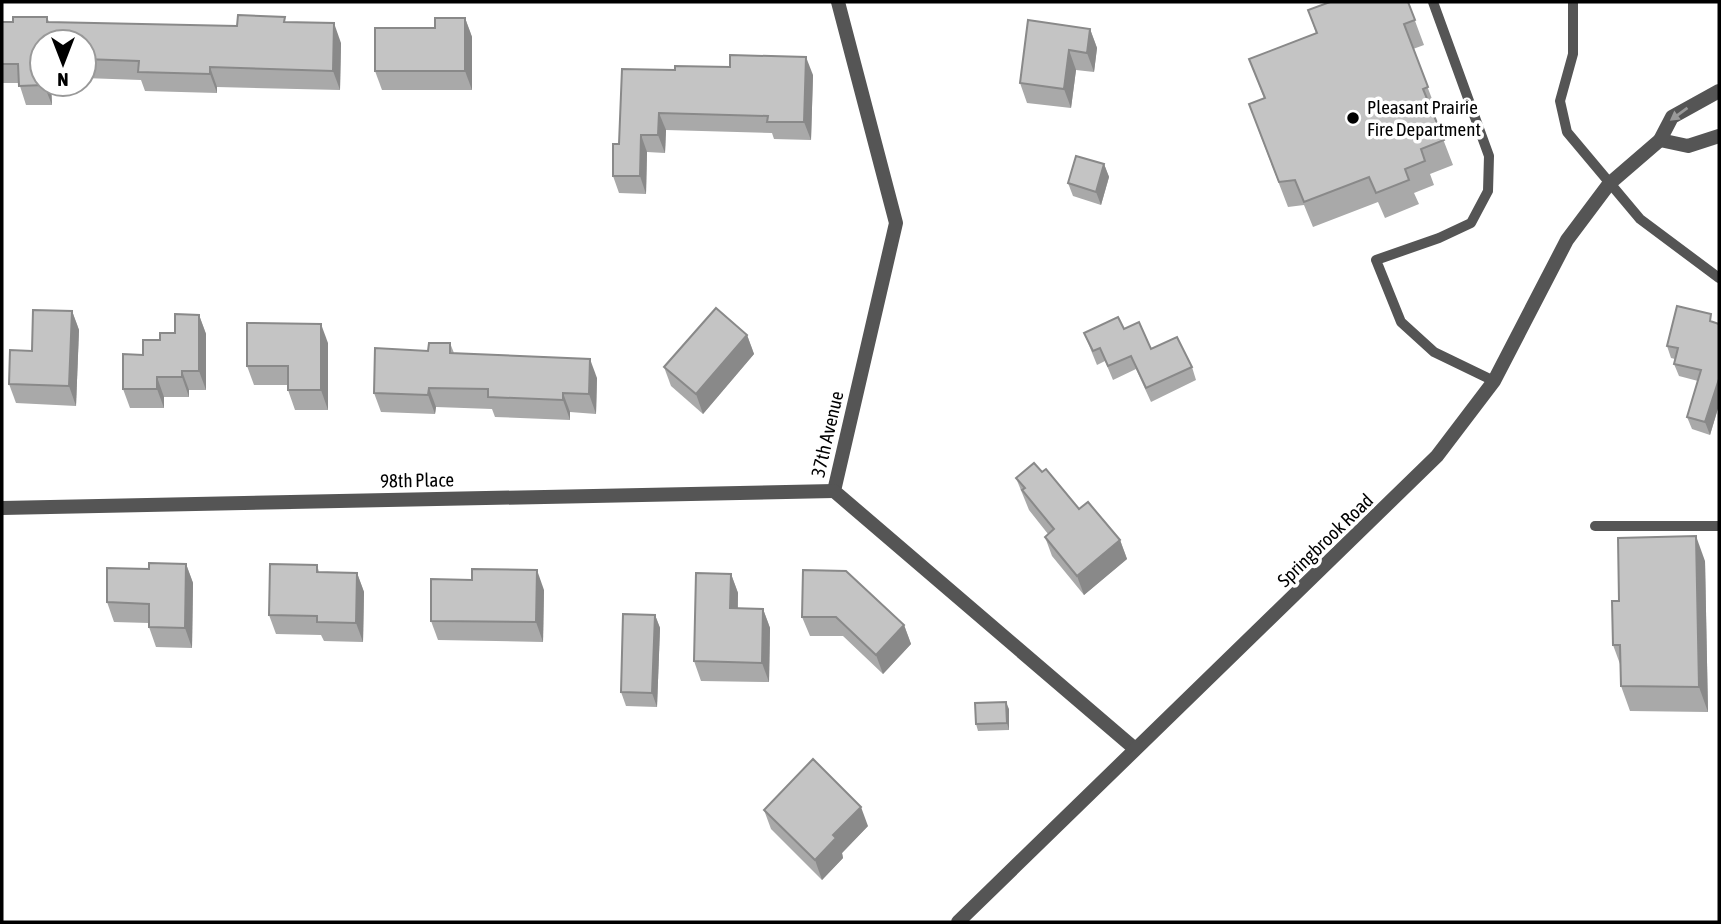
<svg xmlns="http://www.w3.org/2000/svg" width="1721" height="924" font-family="'Asap Condensed',sans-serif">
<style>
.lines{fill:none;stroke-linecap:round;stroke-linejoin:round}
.service{stroke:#555;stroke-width:10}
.minor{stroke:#555;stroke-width:14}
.tertiary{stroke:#555;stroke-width:14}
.wall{fill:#a9a9a9}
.shaded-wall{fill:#898989}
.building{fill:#c4c4c4;stroke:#898989;stroke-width:2}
.oneway{fill:#999}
.poi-dot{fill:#000;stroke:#fff;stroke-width:2.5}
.labels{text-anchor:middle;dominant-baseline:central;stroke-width:7;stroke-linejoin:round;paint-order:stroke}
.poi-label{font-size:19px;fill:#000;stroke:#fff;text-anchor:start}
.street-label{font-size:19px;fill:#000;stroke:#fff}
</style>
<rect width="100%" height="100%" fill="#fff"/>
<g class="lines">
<g class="service">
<path d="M 1433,2 L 1489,156 L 1488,191 L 1471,223 L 1439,238 L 1376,260 L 1401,322 L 1434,352 L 1494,381"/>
<path d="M 1573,2 L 1573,54 L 1560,101 L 1567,132 L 1640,219 L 1719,278"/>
<path d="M 1595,526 L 1719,526"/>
</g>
<g class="minor">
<path d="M 838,2 L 896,223 L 834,491 L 1134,748"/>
<path d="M 2,508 L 834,491"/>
</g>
<g class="tertiary">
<path d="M 1660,140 L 1688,146 L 1719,136"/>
<path d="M 958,922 L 1437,456 L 1494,381 L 1567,240 L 1609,184 L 1660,140 L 1672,117 L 1719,91"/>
</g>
</g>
<g class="wall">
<path d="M 1408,2 L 1424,45 L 1413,49 L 1437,112 L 1433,113 L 1453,165 L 1430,174 L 1434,185 L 1414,193 L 1419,204 L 1385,218 L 1378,202 L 1313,227 L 1304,205 L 1288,207 L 1258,129 L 1264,98 L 1249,59 L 1316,33 L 1308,10 L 1345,3 Z"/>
<path d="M 47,17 L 49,22 L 237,26 L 287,22 L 341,43 L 340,90 L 217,87 L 217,93 L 145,91 L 141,80 L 84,78 L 84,42 L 42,42 L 42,84 L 51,84 L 52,105 L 26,105 L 19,83 L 2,83 L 2,22 L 13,22 Z"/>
<path d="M 465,18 L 472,37 L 472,90 L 382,90 L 375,71 L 435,28 Z"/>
<path d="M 1090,29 L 1097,48 L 1094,72 L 1076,70 L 1071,108 L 1027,103 L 1020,83 Z"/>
<path d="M 622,69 L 813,75 L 811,140 L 774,139 L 772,133 L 666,130 L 665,153 L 647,152 L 646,194 L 619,193 L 613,176 L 619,144 Z"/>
<path d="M 1104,164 L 1109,177 L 1101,205 L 1073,196 L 1068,183 Z"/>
<path d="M 72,311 L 79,330 L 76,406 L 16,403 L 9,384 L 32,351 Z"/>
<path d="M 199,315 L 206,334 L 206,390 L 189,390 L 189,397 L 164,397 L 164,408 L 130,408 L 123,389 L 143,355 L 160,340 L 175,333 Z"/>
<path d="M 1714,323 L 1719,324 L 1719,405 L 1710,435 L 1692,429 L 1687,417 L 1698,381 L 1679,376 L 1674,364 L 1675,359 L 1671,358 L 1667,346 Z"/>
<path d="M 1124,329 L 1151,349 L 1192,367 L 1196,380 L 1151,402 L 1136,369 L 1113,380 L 1105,361 L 1097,365 L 1084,333 Z"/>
<path d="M 747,335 L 754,354 L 703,414 L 671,386 L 664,367 Z"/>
<path d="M 328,343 L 328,410 L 295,410 L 288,390 L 288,385 L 254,385 L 247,366 Z"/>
<path d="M 450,343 L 454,353 L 597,378 L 596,414 L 570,412 L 570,420 L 495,417 L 492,409 L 436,407 L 435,414 L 381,412 L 374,393 L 428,351 Z"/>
<path d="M 1042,472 L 1079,509 L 1120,540 L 1127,559 L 1084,595 L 1052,556 L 1045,537 L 1048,534 L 1029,510 L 1016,478 Z"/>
<path d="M 1705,561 L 1708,712 L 1630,711 L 1621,686 L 1620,664 L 1613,645 L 1619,601 Z"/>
<path d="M 186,564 L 193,583 L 192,648 L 156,647 L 149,627 L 149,623 L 114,622 L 107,602 L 149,569 Z"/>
<path d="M 317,565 L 319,572 L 357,573 L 364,592 L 363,642 L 324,641 L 321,635 L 276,634 L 269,615 Z"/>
<path d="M 803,570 L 904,625 L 911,644 L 883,674 L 843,636 L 810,636 L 802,617 Z"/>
<path d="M 731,574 L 738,593 L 738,608 L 763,609 L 770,628 L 769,682 L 701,681 L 694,661 Z"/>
<path d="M 544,590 L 543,642 L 438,640 L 431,621 Z"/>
<path d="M 655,615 L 660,628 L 657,707 L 626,706 L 621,692 Z"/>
<path d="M 1009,709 L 1009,730 L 978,731 L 976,724 Z"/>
<path d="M 764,810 L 868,826 L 842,853 L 843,858 L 822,880 L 771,829 Z"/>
</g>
<g class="shaded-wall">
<path d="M 465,18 L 472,37 L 472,90 L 465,71 Z"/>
<path d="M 334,23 L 341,43 L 340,90 L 333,71 Z"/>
<path d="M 1090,29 L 1097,48 L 1094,72 L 1087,53 Z"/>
<path d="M 1069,50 L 1076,70 L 1071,108 L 1064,89 Z"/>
<path d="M 806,57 L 813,75 L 811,140 L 804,122 Z"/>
<path d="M 210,67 L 217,87 L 217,93 L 210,74 Z"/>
<path d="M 44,84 L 51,84 L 52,105 L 44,85 Z"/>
<path d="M 659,113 L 666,130 L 665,153 L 658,135 Z"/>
<path d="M 641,135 L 647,152 L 646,194 L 640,176 Z"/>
<path d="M 1104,164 L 1109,177 L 1101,205 L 1096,192 Z"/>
<path d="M 72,311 L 79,330 L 76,406 L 69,386 Z"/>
<path d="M 199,315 L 206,334 L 206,390 L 199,371 Z"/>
<path d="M 321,324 L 328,343 L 328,410 L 321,390 Z"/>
<path d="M 747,335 L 754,354 L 703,414 L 696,394 Z"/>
<path d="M 590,359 L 597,378 L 596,414 L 589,394 Z"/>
<path d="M 182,371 L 189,390 L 189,397 L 182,377 Z"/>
<path d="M 157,377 L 164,397 L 164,408 L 157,389 Z"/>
<path d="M 1719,379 L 1719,405 L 1710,435 L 1705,422 Z"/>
<path d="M 429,388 L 436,407 L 435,414 L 428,395 Z"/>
<path d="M 563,393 L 570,412 L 570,420 L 563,400 Z"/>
<path d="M 1696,536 L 1705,561 L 1708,712 L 1699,687 Z"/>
<path d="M 1120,540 L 1127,559 L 1084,595 L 1077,576 Z"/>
<path d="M 186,564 L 193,583 L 192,648 L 185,628 Z"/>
<path d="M 537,570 L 544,590 L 543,642 L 536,622 Z"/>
<path d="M 357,573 L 364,592 L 363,642 L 356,623 Z"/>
<path d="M 731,574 L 738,593 L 737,627 L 730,608 Z"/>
<path d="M 763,609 L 770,628 L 769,682 L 762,663 Z"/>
<path d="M 655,615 L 660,628 L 657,707 L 652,693 Z"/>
<path d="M 904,625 L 911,644 L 883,674 L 876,655 Z"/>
<path d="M 1006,702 L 1009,709 L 1009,730 L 1007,723 Z"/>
<path d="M 861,807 L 868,826 L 842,853 L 843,858 L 822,880 L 815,860 L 833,835 Z"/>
</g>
<g class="building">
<path d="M 1330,2 L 1408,2 L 1415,20 L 1404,24 L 1428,87 L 1423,89 L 1444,140 L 1421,149 L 1425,161 L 1405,169 L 1409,180 L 1376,193 L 1369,177 L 1304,202 L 1295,180 L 1279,182 L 1249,104 L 1265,98 L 1249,59 L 1317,33 L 1308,10 Z"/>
<path d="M 238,15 L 285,17 L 284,22 L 334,23 L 333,71 L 210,67 L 210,74 L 138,72 L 139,61 L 84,59 L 84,42 L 42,42 L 42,84 L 44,84 L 44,85 L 19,86 L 18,64 L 2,64 L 2,22 L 13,22 L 13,17 L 47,17 L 47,22 L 237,26 Z"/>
<path d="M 435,18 L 465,18 L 465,71 L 375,71 L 375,28 L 435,28 Z"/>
<path d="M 1028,20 L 1090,29 L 1087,53 L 1069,50 L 1064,89 L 1020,83 Z"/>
<path d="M 730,55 L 806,57 L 804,122 L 767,122 L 768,116 L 659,113 L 658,135 L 641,135 L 640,176 L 613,176 L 613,144 L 619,144 L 622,69 L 675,70 L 675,66 L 730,67 Z"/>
<path d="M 1076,156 L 1104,164 L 1096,192 L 1068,183 Z"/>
<path d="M 1677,306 L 1711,314 L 1710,321 L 1719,324 L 1719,379 L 1705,422 L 1687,417 L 1701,370 L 1674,364 L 1678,348 L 1667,346 Z"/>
<path d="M 716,308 L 747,335 L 696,394 L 664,367 Z"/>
<path d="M 33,310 L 72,311 L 69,386 L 9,384 L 10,350 L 32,351 Z"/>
<path d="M 175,314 L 199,315 L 199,371 L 182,371 L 182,377 L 157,377 L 157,389 L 123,389 L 123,354 L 143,355 L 143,340 L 160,340 L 160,333 L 175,333 Z"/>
<path d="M 1118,317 L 1124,329 L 1139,322 L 1151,349 L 1177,337 L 1192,367 L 1146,388 L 1131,356 L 1108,366 L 1100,348 L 1093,351 L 1084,333 Z"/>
<path d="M 247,323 L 321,324 L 321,390 L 288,390 L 288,366 L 247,366 Z"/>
<path d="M 429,343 L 450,343 L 450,353 L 590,359 L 589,394 L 563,393 L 563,400 L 488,397 L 488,389 L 429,388 L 428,395 L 374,393 L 375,348 L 428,351 Z"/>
<path d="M 1034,463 L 1042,472 L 1046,469 L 1079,509 L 1088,502 L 1120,540 L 1077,576 L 1045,537 L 1054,529 L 1022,490 L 1025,488 L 1016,478 Z"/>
<path d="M 1696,536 L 1699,687 L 1621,686 L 1620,645 L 1613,645 L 1612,601 L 1619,601 L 1618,538 Z"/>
<path d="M 149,563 L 186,564 L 185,628 L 149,627 L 149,604 L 107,602 L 107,568 L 149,569 Z"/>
<path d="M 270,564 L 317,565 L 317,572 L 357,573 L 356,623 L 317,622 L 317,616 L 269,615 Z"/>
<path d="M 472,569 L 537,570 L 536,622 L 431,621 L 431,579 L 472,580 Z"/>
<path d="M 803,570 L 846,571 L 904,625 L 876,655 L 836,617 L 802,617 Z"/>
<path d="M 696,573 L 731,574 L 730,608 L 763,609 L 762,663 L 694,661 Z"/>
<path d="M 623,614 L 655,615 L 652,693 L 621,692 Z"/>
<path d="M 1006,702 L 1007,723 L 976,724 L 975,703 Z"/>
<path d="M 813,759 L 861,807 L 833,835 L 836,838 L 815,860 L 764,810 Z"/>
</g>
<defs><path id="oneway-solid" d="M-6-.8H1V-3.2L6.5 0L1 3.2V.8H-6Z" transform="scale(1.75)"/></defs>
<use class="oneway" href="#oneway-solid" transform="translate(1679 114) rotate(144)"/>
<circle class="poi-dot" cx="1353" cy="118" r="7"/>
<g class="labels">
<g class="poi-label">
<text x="1367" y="107">Pleasant Prairie<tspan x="1367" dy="22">Fire Department</tspan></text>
</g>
<g class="street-label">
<text transform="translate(827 434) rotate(-77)">37th Avenue</text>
<text transform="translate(417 480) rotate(-1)">98th Place</text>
<text transform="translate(1325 540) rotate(-44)">Springbrook Road</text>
</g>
</g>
<rect width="1721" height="924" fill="none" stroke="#000000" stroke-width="7"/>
<g transform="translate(63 63) rotate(180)"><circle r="33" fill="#ffffff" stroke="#999999" stroke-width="2"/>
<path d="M0-5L12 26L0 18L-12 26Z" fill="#000000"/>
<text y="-10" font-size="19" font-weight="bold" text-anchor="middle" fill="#000000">N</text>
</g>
</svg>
